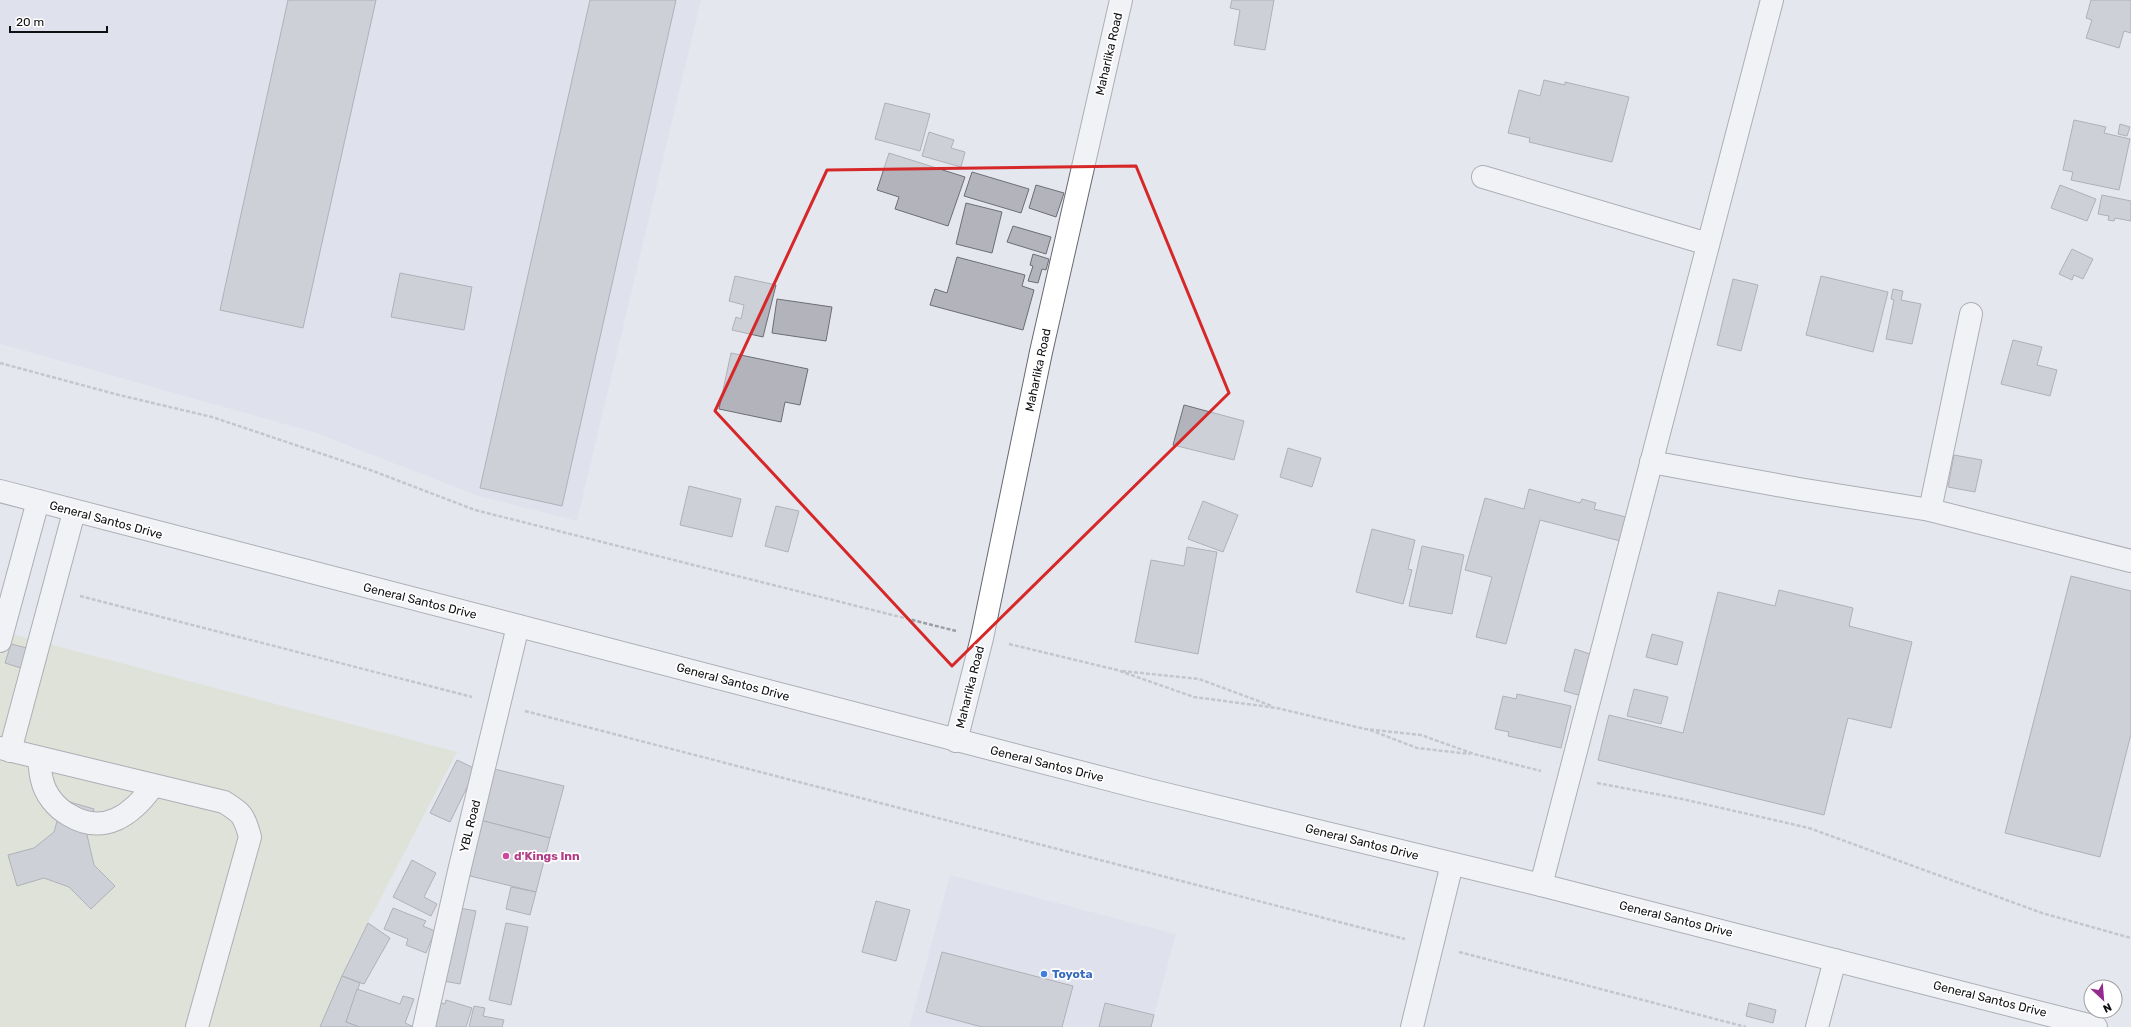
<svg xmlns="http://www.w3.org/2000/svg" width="2131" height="1027" font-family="Rubik,sans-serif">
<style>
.built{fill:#d8dbea}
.green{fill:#d8dbbe}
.building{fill:#b2b3bb;stroke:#6d6e75}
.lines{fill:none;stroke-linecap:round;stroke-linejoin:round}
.minor-casing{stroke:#686970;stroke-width:24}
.highway-casing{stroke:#686970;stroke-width:24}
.path{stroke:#9d9ea4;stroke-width:2.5;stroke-dasharray:4 2;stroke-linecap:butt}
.minor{stroke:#fff;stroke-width:22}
.highway{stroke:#fff;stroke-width:22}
.marked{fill:none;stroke:#d62828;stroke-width:3;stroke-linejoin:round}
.hotel-dot{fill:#d1479c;stroke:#fff;stroke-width:1.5}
.shop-dot{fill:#3f7fe0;stroke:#fff;stroke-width:1.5}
.labels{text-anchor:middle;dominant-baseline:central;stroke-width:3.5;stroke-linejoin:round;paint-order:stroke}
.street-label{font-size:12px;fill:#101013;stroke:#fff}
.hotel-label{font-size:12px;font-weight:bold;fill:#b23c85;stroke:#fff;text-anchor:start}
.shop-label{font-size:12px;font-weight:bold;fill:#366cbe;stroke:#fff;text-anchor:start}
</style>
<rect width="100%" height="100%" fill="#e5e7ef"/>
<g class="built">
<path d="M 0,0 L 701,0 L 577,521 L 478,496 L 316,433 L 0,344 Z"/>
<path d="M 950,875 L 1176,934 L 1151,1027 L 909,1027 Z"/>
</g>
<path class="green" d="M 0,631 L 457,752 L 351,955 L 320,1027 L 0,1027 Z"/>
<g class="building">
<path d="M 288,0 L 376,0 L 303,328 L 220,310 Z"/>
<path d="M 590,0 L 676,0 L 562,506 L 480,488 Z"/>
<path d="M 1232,0 L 1274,0 L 1265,50 L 1234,45 L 1240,10 L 1230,8 Z"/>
<path d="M 2091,0 L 2131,0 L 2131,33 L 2124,31 L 2119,48 L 2086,38 L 2092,20 L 2086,18 Z"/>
<path d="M 1544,80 L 1565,85 L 1565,82 L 1629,97 L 1612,162 L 1529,142 L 1530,138 L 1508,133 L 1519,90 L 1540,96 Z"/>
<path d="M 885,103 L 930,114 L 920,151 L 875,139 Z"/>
<path d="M 2074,120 L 2106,127 L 2104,133 L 2130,139 L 2119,190 L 2071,180 L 2073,172 L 2063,170 Z"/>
<path d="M 2120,124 L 2130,127 L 2127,136 L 2118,134 Z"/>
<path d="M 929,132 L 954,140 L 951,148 L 965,152 L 961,167 L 922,156 Z"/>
<path d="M 889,153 L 965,177 L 948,226 L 895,209 L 899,197 L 877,190 Z"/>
<path d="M 972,172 L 1029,189 L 1021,213 L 964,196 Z"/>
<path d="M 1036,185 L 1064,193 L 1056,217 L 1029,208 Z"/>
<path d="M 2060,185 L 2096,199 L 2087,221 L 2051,208 Z"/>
<path d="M 2102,195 L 2131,201 L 2131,221 L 2115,218 L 2114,221 L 2108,220 L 2109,216 L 2098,214 Z"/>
<path d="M 966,203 L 1002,212 L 992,253 L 956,244 Z"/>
<path d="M 1013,226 L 1051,237 L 1046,254 L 1007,242 Z"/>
<path d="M 2072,249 L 2093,259 L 2083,279 L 2074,275 L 2072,280 L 2059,274 Z"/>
<path d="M 1033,254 L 1049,259 L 1046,270 L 1042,269 L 1038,283 L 1028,281 L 1033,266 L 1030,265 Z"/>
<path d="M 957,257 L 1025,275 L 1022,286 L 1034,290 L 1023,330 L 930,305 L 935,289 L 947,293 Z"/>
<path d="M 400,273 L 472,287 L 464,330 L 391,317 Z"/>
<path d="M 735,276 L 776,285 L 763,337 L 732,330 L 736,317 L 741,319 L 744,305 L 729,301 Z"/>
<path d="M 1821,276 L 1888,292 L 1873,352 L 1806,335 Z"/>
<path d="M 1733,279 L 1758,285 L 1741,351 L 1717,345 Z"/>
<path d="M 1893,289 L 1903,291 L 1901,300 L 1921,304 L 1912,344 L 1886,339 L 1894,300 L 1891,299 Z"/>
<path d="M 777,299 L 832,307 L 826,341 L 772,333 Z"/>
<path d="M 2013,340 L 2042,347 L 2037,365 L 2057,370 L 2050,396 L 2001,384 Z"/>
<path d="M 731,353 L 808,369 L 800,405 L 785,402 L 781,422 L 719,409 Z"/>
<path d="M 1184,405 L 1244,421 L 1234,460 L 1173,445 Z"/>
<path d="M 1288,448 L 1321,458 L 1312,487 L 1280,477 Z"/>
<path d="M 1954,455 L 1982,460 L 1975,492 L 1948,487 Z"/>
<path d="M 689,486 L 741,499 L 732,537 L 680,525 Z"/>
<path d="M 1529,489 L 1580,503 L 1582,499 L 1596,503 L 1594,509 L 1626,517 L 1620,541 L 1540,520 L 1506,644 L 1476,637 L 1492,577 L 1465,570 L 1485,498 L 1524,509 Z"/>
<path d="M 1203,501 L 1238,515 L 1223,552 L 1188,539 Z"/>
<path d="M 776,506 L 799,511 L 788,552 L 765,546 Z"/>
<path d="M 1372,529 L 1415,540 L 1408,569 L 1412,570 L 1403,604 L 1356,592 Z"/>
<path d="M 1422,546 L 1464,555 L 1452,614 L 1409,606 Z"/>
<path d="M 1187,547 L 1217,552 L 1198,654 L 1135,642 L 1151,560 L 1184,566 Z"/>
<path d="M 2071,576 L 2131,591 L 2131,734 L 2100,857 L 2005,833 Z"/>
<path d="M 1779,590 L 1853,608 L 1849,626 L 1912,642 L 1891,728 L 1848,718 L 1824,815 L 1598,760 L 1609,715 L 1683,733 L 1718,592 L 1775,606 Z"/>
<path d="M 1652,634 L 1683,642 L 1677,665 L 1646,657 Z"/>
<path d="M 11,644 L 31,649 L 24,669 L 5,663 Z"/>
<path d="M 1575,649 L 1593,655 L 1582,696 L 1564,691 Z"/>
<path d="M 1634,689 L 1668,697 L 1661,724 L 1627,716 Z"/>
<path d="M 1517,694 L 1571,706 L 1561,748 L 1508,736 L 1509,732 L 1495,729 L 1503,696 L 1516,699 Z"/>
<path d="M 457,760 L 476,769 L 450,822 L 430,813 Z"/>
<path d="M 490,768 L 564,786 L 550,838 L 476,819 Z"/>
<path d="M 63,800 L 94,809 L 87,835 L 94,865 L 115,886 L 91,909 L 69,887 L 44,878 L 17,886 L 8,855 L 34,848 L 54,832 Z"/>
<path d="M 476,819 L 550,838 L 536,892 L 462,874 Z"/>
<path d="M 412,860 L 436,873 L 424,897 L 437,904 L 431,916 L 393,897 Z"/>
<path d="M 511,887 L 536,892 L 530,915 L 506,909 Z"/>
<path d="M 876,901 L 910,910 L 896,961 L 862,952 Z"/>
<path d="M 454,907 L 476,911 L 460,984 L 438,980 Z"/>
<path d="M 393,908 L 426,921 L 423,926 L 435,931 L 426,953 L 406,945 L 408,939 L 384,929 Z"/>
<path d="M 368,923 L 390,938 L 364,984 L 342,976 Z"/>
<path d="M 506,923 L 528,927 L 511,1005 L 489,1000 Z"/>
<path d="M 942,952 L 1073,986 L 1062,1027 L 982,1027 L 926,1012 Z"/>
<path d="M 342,976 L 360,983 L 346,1022 L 360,1027 L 320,1027 Z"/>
<path d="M 357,989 L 400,1004 L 403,996 L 414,999 L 405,1023 L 414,1027 L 360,1027 L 346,1022 Z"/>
<path d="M 446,1000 L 472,1008 L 466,1027 L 430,1027 L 438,1002 L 445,1004 Z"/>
<path d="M 1105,1003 L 1154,1015 L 1151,1027 L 1099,1027 Z"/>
<path d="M 1749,1003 L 1776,1010 L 1773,1023 L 1746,1016 Z"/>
<path d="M 474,1006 L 485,1008 L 483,1016 L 504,1020 L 502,1027 L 469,1027 Z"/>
</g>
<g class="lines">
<g class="minor-casing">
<g id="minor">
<path d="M 1483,177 L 1708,244"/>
<path d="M 1651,462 L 1799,489 L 1930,510 L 2131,561"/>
<path d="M 1930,510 L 1971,314"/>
<path d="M 0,641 L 38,501"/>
<path d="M 956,741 L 982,638 L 1041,352 L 1121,0"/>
<path d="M 0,748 L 224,802 C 242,813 244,815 250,837 L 197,1027"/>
<path d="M 10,751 L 74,512"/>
<path d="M 39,759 C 40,765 40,773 42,780 C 45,794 56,808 69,815 C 104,836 132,815 153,786"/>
<path d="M 1541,885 L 1772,0"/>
<path d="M 424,1027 L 460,867 L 518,626"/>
<path d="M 1412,1027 L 1452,864"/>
<path d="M 1817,1027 L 1835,960"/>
</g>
</g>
<g class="highway-casing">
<path id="highway" d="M 0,491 L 1149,790 L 1541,885 L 2096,1027"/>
</g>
<g class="path">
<path d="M 0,363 L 119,395 L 212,417 L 373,471 L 475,510 L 956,631"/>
<path d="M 80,596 L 472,697"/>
<path d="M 1009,644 L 1117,670 L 1194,697 L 1277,708 L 1365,729 L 1421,735 L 1474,754 L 1541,771"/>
<path d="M 1122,671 L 1199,679 L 1272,706"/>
<path d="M 525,711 L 1405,939"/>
<path d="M 1370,730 L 1417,748 L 1470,754"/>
<path d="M 1597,783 L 1682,799 L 1809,828 L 2042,913 L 2131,938"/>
<path d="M 1459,952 L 1746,1027"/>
</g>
<use href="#minor" class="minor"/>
<use href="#highway" class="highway"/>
</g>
<path d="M0 0H2131V1027H0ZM 1136,166 L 1229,393 L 952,666 L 715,411 L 827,170 Z" fill="#e5e7ef" fill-opacity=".55" fill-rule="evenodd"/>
<path class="marked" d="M 1136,166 L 1229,393 L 952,666 L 715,411 L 827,170 Z"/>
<circle class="hotel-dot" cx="506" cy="856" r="4"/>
<circle class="shop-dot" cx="1044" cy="974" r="4"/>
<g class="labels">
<g class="street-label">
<text transform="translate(1109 54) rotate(-77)">Maharlika Road</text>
<text transform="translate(1038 370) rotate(-78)">Maharlika Road</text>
<text transform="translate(106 520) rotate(15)">General Santos Drive</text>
<text transform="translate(420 601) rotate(14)">General Santos Drive</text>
<text transform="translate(733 682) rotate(15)">General Santos Drive</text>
<text transform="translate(970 687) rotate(-76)">Maharlika Road</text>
<text transform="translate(1047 764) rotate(14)">General Santos Drive</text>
<text transform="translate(470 826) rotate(-76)">YBL Road</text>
<text transform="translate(1362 842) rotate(14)">General Santos Drive</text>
<text transform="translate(1676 919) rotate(14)">General Santos Drive</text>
<text transform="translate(1990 999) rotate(14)">General Santos Drive</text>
</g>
<g class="hotel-label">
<text x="514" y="856">d'Kings Inn</text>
</g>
<g class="shop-label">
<text x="1052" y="974">Toyota</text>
</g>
</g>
<g transform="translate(2103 999) rotate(154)"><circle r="19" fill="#ffffff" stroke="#9f9fa1"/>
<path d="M0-3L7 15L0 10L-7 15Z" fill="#932b8f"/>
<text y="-6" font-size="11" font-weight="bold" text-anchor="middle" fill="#101013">N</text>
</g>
<path d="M10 26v6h97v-6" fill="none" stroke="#101013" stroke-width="2"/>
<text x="16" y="26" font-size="12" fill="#101013" stroke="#ffffff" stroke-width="3" paint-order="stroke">20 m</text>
</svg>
